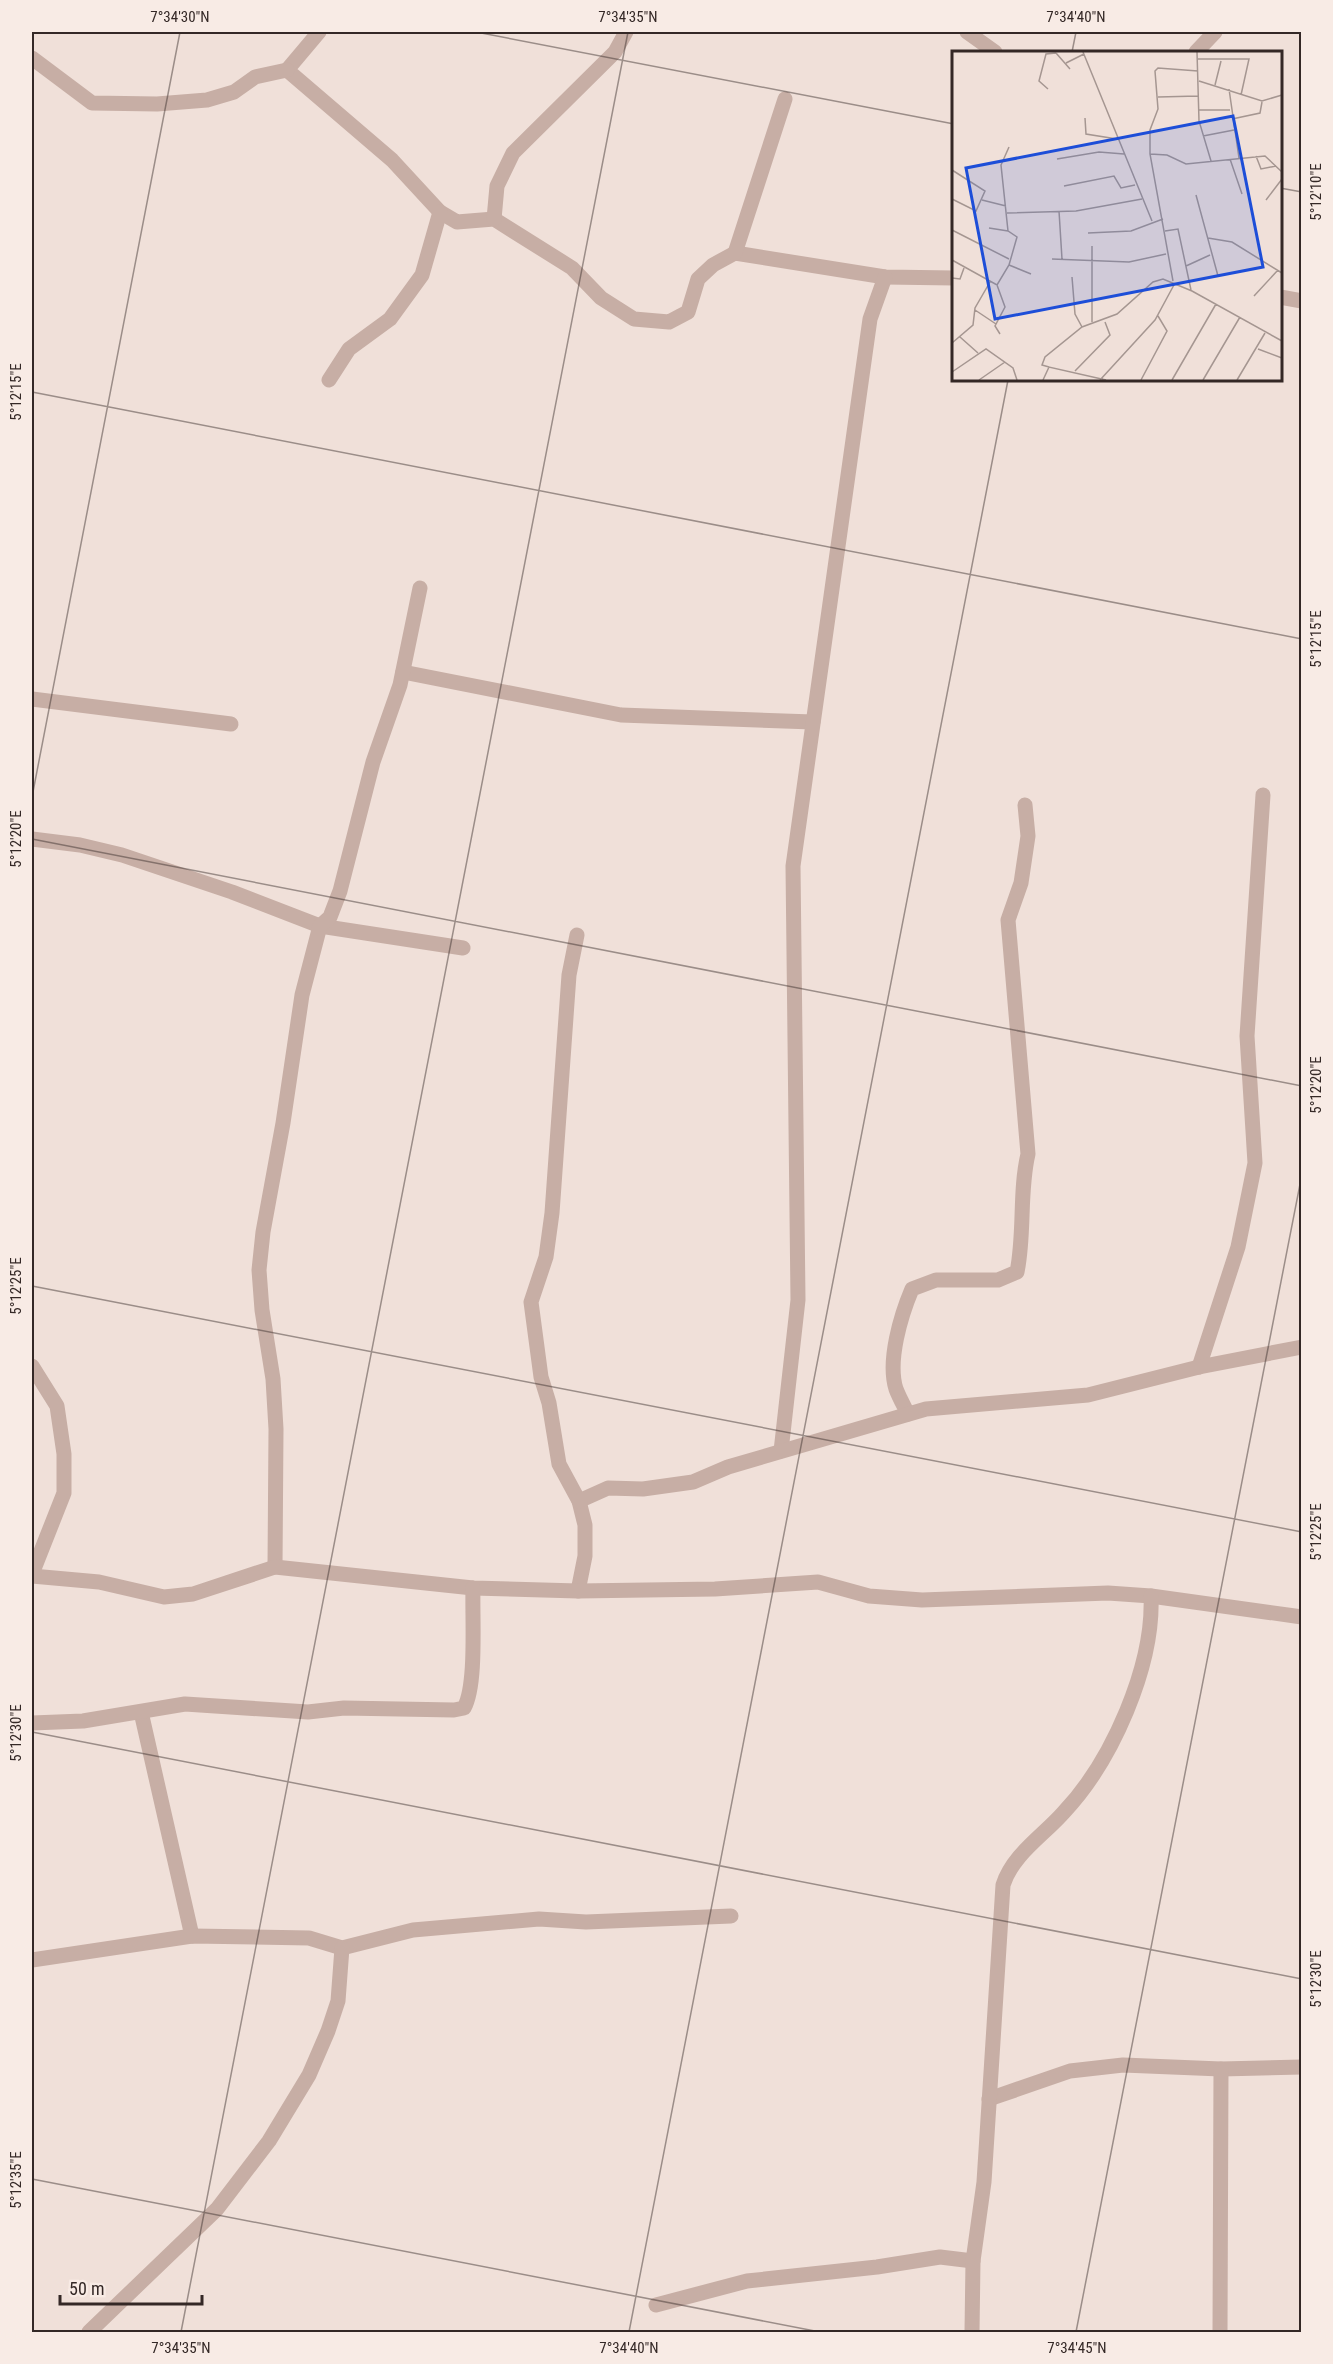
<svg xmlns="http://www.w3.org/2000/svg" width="1333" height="2364" font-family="'Roboto Condensed',sans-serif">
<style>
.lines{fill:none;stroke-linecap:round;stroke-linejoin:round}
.minor{stroke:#c7aea5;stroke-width:15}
.ticks{fill:none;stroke:#342826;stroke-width:1.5;stroke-opacity:0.45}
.inset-road{fill:none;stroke:#a59691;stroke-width:1.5}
.view{fill:#1d4ed8;fill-opacity:0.15;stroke:#1d4ed8;stroke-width:3}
.inset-edge{fill:none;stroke:#342826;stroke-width:3}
.neatline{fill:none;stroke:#342826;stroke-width:2}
.ticks-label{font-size:15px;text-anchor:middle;fill:#342826}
</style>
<rect width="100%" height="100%" fill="#f0e0d9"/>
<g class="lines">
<g class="minor">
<path d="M 319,32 L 287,70 L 392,160 L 440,212 L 457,222 L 494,219 L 572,268 L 601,298 L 634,319 L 669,322 L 688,312 L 698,279 L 713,265 L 735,253 L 885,277 L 954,278"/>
<path d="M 967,32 L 995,52"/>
<path d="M 1196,52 L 1215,32"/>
<path d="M 32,58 L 92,103 L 157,104 L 207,100 L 234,92 L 255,77 L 287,70"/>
<path d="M 494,219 L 497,186 L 513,153 L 615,52 L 626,32"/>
<path d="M 735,253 L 785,99"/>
<path d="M 1280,297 L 1302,301"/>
<path d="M 329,380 L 349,349 L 390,319 L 422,275 L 440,212"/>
<path d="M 403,672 L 621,715 L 813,722"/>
<path d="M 32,699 L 231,724"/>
<path d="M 32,839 L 80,845 L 122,855 L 232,892 L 320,926 L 463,948"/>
<path d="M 577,935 L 569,975 L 552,1213 L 546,1257 L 531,1302 L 541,1377 L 549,1403 L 559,1464 L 579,1501 L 585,1525 L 585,1556 L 578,1591"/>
<path d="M 32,1366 L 57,1406 L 64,1454 L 64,1493 L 32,1574"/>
<path d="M 1199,1367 L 1238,1247 L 1255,1163 L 1247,1036 L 1263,795"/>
<path d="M 908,1414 C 904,1406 899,1397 896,1389 C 887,1361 901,1315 912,1289 L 936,1280 L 998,1280 L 1017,1272 C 1025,1233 1019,1192 1028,1154 L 1008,920 L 1021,883 L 1028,836 L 1025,805"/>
<path d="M 781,1451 L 798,1300 L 793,866 L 870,319 L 885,277"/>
<path d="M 579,1501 L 608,1488 L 643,1489 L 693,1482 L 728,1467 L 926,1409 L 1088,1395 L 1199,1367 L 1302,1347"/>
<path d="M 275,1567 L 276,1429 L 273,1379 L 262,1310 L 259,1270 L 263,1232 L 283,1123 L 302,995 L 320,926 L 330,917 L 340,891 L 373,762 L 400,685 L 420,588"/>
<path d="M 32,1576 L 99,1582 L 164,1597 L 193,1594 L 275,1567 L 473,1588 L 578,1591 L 715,1589 L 818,1582 L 869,1596 L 922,1600 L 1108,1593 L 1151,1596 L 1302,1617"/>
<path d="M 141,1712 L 192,1936"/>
<path d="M 32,1723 L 83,1721 L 185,1704 L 308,1712 L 344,1708 L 454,1710 L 464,1708 C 477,1685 472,1617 473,1588"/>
<path d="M 32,1960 L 192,1936 L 309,1938 L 342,1948 L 413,1930 L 539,1919 L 586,1922 L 731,1916"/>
<path d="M 989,2099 L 1070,2071 L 1123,2065 L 1221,2069 L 1302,2067"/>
<path d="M 656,2305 L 747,2281 L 877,2267 L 940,2257 L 973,2261"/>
<path d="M 89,2332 L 217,2209 L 269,2141 L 309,2075 L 328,2031 L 338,2001 L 342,1948"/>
<path d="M 972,2332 L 973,2261 L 984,2182 L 1003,1885 C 1013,1854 1043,1836 1064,1812 C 1112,1761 1154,1666 1151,1596"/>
<path d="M 1220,2332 L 1221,2069"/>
</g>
</g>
<path class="ticks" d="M 476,32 L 954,124M 1072,52 L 1076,32M 1280,188 L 1302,192M 32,392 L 1302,639M 32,797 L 180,32M 32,839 L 1302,1086M 32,1286 L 1302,1532M 32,1732 L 1302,1979M 32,2179 L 820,2332M 181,2332 L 628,32M 629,2332 L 1008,380M 1076,2332 L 1302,1174"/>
<g transform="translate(952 51)">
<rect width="330" height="330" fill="#f0e0d9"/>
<path class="inset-road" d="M 131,1 L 200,170M 245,1 L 247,70 L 259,110M 104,2 L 118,18M 246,8 L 297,8 L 289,44M 114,12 L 132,3M 247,30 L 310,50 L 330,44M 263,34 L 269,10M 96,38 L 87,30 L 94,3 L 104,2M 277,38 L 287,107M 206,46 L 246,45M 247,59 L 278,59M 133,67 L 134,83 L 165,88M 280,68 L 308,62 L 310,51M 251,85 L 282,79M 198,103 L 215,104 L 234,113 L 313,105 L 330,121M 304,105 L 309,118 L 324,115M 105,108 L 147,101 L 172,103M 278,108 L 290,143M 0,119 L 33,140 L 24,160 L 0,148M 112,135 L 162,125 L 169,137 L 183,134M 244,144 L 266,225M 30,149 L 54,155M 314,149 L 330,128M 107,160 L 110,208M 55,162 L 124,160 L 190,148M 0,179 L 57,208M 56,180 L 49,114 L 57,96M 213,180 L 226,178 L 239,239M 136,182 L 179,180 L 211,168M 256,187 L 280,191 L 330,222M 100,208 L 177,211 L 214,203M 0,209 L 45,234 L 57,214 L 65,186 L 56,180 L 37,177M 57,214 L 79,223M 234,215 L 258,204M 120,226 L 123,263 L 130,276M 0,227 L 8,228 L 12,217M 221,230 L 198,103 L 198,79 L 206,58 L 203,20 L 206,17 L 246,20M 45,234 L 53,256 L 43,275 L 48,283M 302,245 L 326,219M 23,259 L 44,273M 140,271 L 140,195M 8,286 L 26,302M 0,292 L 21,274 L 23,257 L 38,231M 306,298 L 330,307M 97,316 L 90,314 L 93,306 L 130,276 L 165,263 L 201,231 L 211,228 L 240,240 L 330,290M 123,320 L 158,284 L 153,271M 0,321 L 34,298 L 61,317 L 65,329M 27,329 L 53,311M 91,329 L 97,316 L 154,329M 148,329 L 203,269 L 223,232M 189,329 L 215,280 L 206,265M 220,329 L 264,253M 251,329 L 288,266M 285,329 L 313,282"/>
<path class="view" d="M 281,65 L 311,216 L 43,268 L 14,117 Z"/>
<rect width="330" height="330" class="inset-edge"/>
</g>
<rect width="1333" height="2364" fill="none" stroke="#f8ebe5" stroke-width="66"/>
<path d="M60 2295v9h142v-9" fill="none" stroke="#342826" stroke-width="3"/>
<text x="69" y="2295" font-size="18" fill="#342826" stroke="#f8ebe5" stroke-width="4.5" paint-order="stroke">50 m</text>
<rect x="33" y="33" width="1267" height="2298" class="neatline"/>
<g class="ticks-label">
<text x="180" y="22">7°34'30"N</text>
<text x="628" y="22">7°34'35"N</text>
<text x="1076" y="22">7°34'40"N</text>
<text transform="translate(1316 192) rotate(-90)" y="5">5°12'10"E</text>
<text transform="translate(16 392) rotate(-90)" y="5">5°12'15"E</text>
<text transform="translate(1316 639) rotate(-90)" y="5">5°12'15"E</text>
<text transform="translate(16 839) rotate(-90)" y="5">5°12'20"E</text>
<text transform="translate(1316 1085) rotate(-90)" y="5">5°12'20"E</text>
<text transform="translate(16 1286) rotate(-90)" y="5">5°12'25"E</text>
<text transform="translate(1316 1532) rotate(-90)" y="5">5°12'25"E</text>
<text transform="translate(16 1733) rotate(-90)" y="5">5°12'30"E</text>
<text transform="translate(1316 1979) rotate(-90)" y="5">5°12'30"E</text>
<text transform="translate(16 2180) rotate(-90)" y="5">5°12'35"E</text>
<text x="181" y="2353">7°34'35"N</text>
<text x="629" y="2353">7°34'40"N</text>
<text x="1077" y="2353">7°34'45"N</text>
</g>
</svg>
